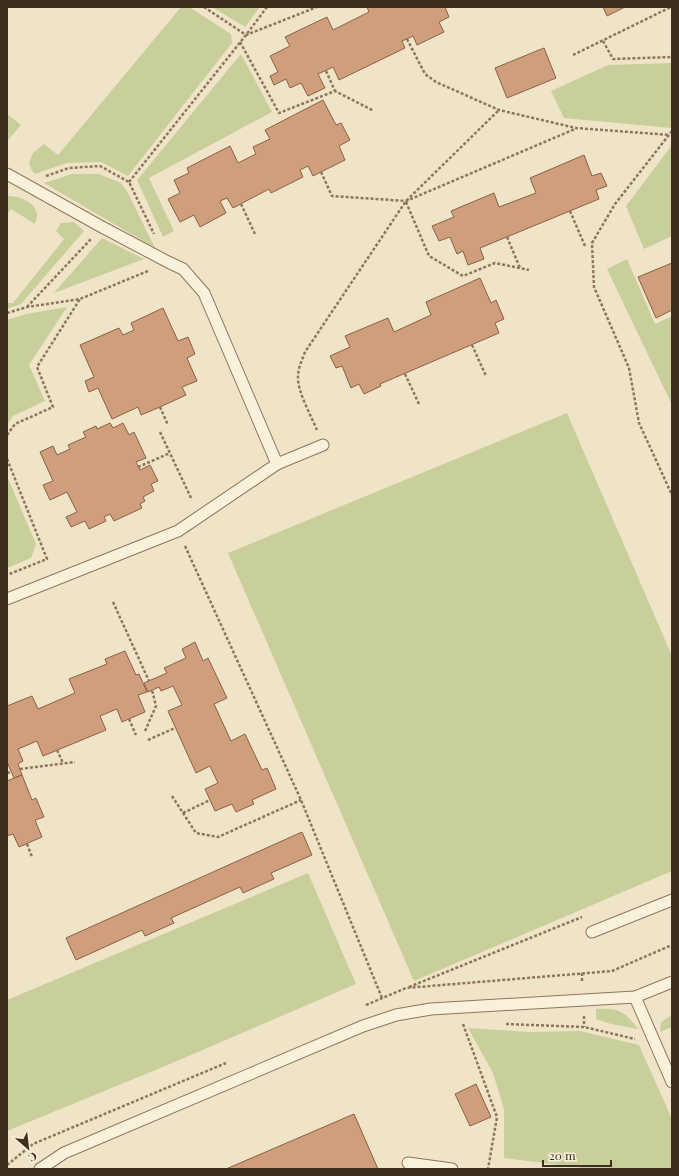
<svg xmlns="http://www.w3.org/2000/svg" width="679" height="1176" font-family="'Playfair Display',serif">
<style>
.green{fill:#c9cf9b}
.building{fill:#cf9f7d;stroke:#8d5f41}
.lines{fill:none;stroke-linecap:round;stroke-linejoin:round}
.service-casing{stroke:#8d765c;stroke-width:13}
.path{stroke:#8d765c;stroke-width:2.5;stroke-dasharray:3 2;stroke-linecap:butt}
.service{stroke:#faf1dc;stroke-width:11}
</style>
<rect width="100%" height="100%" fill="#f0e4c8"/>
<g class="green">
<path d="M 181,7 L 189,7 L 231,34 L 232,43 L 128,176 L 101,162 L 67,163 L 35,174 L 31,169 L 29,163 L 33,153 L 44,144 L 58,155 Z"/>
<path d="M 212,7 L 260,7 L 245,27 Z"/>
<path d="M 241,54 L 272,112 L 149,178 L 174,231 L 163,237 L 137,180 Z"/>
<path d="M 672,63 L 672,127 L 671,128 L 564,118 L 551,91 L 608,65 Z"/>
<path d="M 7,114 L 21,125 L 7,141 Z"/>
<path d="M 672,145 L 672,236 L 644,249 L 626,206 Z"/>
<path d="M 72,174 L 99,174 L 121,183 L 128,193 L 155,248 L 44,183 Z"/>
<path d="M 7,196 C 18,196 36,201 37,215 C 37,217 36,221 35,224 L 11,209 L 7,214 Z"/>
<path d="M 74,222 L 84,231 L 21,304 L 7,309 L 7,303 L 13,303 L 64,239 L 56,231 L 61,223 Z"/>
<path d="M 102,238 L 144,259 L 54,293 Z"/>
<path d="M 627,259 L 655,324 L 672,316 L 672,405 L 607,269 Z"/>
<path d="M 67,307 L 29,365 L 45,401 L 13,416 L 7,425 L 7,320 L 26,314 Z"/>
<path d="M 567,413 L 672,656 L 672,871 L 414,981 L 228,553 Z"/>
<path d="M 7,476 L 36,544 L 31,558 L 7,568 Z"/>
<path d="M 308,873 L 356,984 L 170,1064 L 7,1131 L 7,1000 Z"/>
<path d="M 596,1009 C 620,1008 624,1011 638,1029 L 611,1024 L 596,1019 Z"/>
<path d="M 672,1015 L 672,1027 L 660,1032 L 661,1022 Z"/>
<path d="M 468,1028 L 529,1032 L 580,1031 L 639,1045 L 672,1119 L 672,1169 L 590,1169 L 504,1158 L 504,1109 L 493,1073 Z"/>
</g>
<g class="building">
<path d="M 367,7 L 445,7 L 449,17 L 439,22 L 444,32 L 417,45 L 413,36 L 402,41 L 405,48 L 339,80 L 333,67 L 318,74 L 325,88 L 308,96 L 301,83 L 290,88 L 286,79 L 274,85 L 270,76 L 278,72 L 270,56 L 290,46 L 285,37 L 327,17 L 333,30 L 369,12 Z"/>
<path d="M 603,7 L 625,7 L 607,16 Z"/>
<path d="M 544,48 L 556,78 L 507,98 L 495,68 Z"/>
<path d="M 323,100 L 336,125 L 341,123 L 350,140 L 339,146 L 345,160 L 313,176 L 308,166 L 300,170 L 303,177 L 271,193 L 269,189 L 233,208 L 227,198 L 220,201 L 226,213 L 200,227 L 194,215 L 180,222 L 168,199 L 180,193 L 174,180 L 189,173 L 187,168 L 230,146 L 238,163 L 256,154 L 253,147 L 270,139 L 265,130 Z"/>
<path d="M 584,155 L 592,176 L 601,173 L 607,186 L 596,190 L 599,199 L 480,248 L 484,259 L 468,265 L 463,251 L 457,254 L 450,237 L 439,241 L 432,226 L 454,217 L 451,211 L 494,193 L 499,207 L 536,193 L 530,178 Z"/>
<path d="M 672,263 L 672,310 L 656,318 L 638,277 Z"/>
<path d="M 480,278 L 491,303 L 496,300 L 504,319 L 495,323 L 499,333 L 380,384 L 381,386 L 364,394 L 359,384 L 351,388 L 342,366 L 336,368 L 330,356 L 350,347 L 345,336 L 388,318 L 394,332 L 431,315 L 426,302 Z"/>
<path d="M 163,308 L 178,341 L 188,337 L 195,354 L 187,358 L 197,381 L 182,387 L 186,395 L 160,407 L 141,415 L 138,407 L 112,419 L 98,388 L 89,392 L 85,381 L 94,377 L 80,345 L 119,328 L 123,335 L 134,330 L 131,323 Z"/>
<path d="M 110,423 L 113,428 L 123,423 L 129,435 L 134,432 L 146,458 L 136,462 L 140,470 L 150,465 L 158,481 L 151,484 L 154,491 L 143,497 L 145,501 L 140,504 L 142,508 L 114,521 L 110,514 L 104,517 L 106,521 L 89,529 L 85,521 L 71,527 L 66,517 L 77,512 L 67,492 L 50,500 L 43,485 L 53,481 L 40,452 L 53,446 L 57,455 L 70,449 L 68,445 L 86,437 L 83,432 L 96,426 L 97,429 Z"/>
<path d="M 195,642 L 203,661 L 208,658 L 227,698 L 214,704 L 231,741 L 245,734 L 262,770 L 267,768 L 276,789 L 252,800 L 254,804 L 236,812 L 232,804 L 215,811 L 205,789 L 218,783 L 210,766 L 196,773 L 168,711 L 182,705 L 173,686 L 161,691 L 159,687 L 148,692 L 144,683 L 167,673 L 164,668 L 186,658 L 182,649 Z"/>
<path d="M 125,651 L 136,675 L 139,674 L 147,692 L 138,695 L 145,712 L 122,722 L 117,709 L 100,716 L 106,730 L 43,756 L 37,741 L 18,749 L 23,761 L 18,764 L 22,775 L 14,778 L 7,762 L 7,706 L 32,696 L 38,709 L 75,693 L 69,679 L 107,664 L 105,659 Z"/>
<path d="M 22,775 L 32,800 L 36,798 L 44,817 L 35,820 L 42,837 L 19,847 L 13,834 L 7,836 L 7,781 Z"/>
<path d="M 302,832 L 312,855 L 271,873 L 274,879 L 243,893 L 240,887 L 171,918 L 174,923 L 145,936 L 142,930 L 76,960 L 66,938 Z"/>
<path d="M 476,1084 L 491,1117 L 470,1126 L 455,1094 Z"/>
<path d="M 354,1114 L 378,1169 L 226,1169 Z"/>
</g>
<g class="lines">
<g class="service-casing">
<g id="service">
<path d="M 7,174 L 102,227 L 168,262 L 183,269 L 204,293 L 277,464"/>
<path d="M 7,599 L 178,531 L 277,464 L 323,445"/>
<path d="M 592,932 L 672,900"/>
<path d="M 635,997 L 672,1082"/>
<path d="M 408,1163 L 452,1169"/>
<path d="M 40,1169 L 64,1153 L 363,1026 L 396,1015 L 431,1009 L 635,997 L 672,982"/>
</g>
</g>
<g class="path">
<path d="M 204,7 L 246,35 L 317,7"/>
<path d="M 407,39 L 425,74 L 436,82 L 499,110 L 576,128 L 670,135"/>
<path d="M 603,41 L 613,59 L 672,57"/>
<path d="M 240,42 L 279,113 L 335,91 L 374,111"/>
<path d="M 573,55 L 671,7"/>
<path d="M 326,71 L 335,91"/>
<path d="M 672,131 L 615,204 L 592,243 L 594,287 L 629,368 L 639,423 L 672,495"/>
<path d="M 321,172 L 332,196 L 406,201 L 575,129"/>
<path d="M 46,176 L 69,168 L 100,166 L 129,182 L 154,234"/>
<path d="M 129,182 L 246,35 L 267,7"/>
<path d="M 406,202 L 429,256 L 463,276 L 495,263 L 529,270"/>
<path d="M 241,204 L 255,234"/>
<path d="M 570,211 L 585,246"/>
<path d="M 507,237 L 520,268"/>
<path d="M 27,307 L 91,239"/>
<path d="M 7,313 L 27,307 L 80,299 L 148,271"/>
<path d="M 472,345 L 486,376"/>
<path d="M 405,374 L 419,404"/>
<path d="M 160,407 L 168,425"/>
<path d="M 317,430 C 311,416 297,390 298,377 C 298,368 302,360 305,352 L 406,201 L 499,110"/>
<path d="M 160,432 L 192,500"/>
<path d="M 7,435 L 15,424 L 53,407 L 37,367 L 80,299"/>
<path d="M 7,459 L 47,559 L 7,575"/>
<path d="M 138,467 L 170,453"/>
<path d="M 185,546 L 301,800 L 382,998"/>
<path d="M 113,602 L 149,681"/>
<path d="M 129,719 L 136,735"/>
<path d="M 145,731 L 156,706 L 152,690"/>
<path d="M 148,740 L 175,728"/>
<path d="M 57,750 L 63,763"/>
<path d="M 20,769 L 75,762"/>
<path d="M 7,773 L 11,772"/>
<path d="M 172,796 L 196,833 L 218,837 L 301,800"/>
<path d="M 183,813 L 210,800"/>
<path d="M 27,844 L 32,857"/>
<path d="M 582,973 L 582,983"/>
<path d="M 409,987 L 582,917"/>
<path d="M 366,1005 L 406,988 L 612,971 L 672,945"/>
<path d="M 584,1016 L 584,1027"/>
<path d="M 463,1024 L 497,1117 L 488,1169"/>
<path d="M 506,1024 L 584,1027 L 635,1039"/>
<path d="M 7,1165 L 33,1144 L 226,1063"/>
</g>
<use href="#service" class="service"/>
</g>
<rect width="679" height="1176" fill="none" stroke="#3d2e20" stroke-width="16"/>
<g transform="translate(28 1148) rotate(152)" stroke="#f7eed8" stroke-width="3" paint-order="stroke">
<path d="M0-3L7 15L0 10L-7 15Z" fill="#3d2e20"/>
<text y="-6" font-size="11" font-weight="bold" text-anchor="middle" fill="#3d2e20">С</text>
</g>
<path d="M543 1160v6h68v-6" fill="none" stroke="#3d2e20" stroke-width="2"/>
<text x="549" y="1160" font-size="12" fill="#3d2e20" stroke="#f7eed8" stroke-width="3" paint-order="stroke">20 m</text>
</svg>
